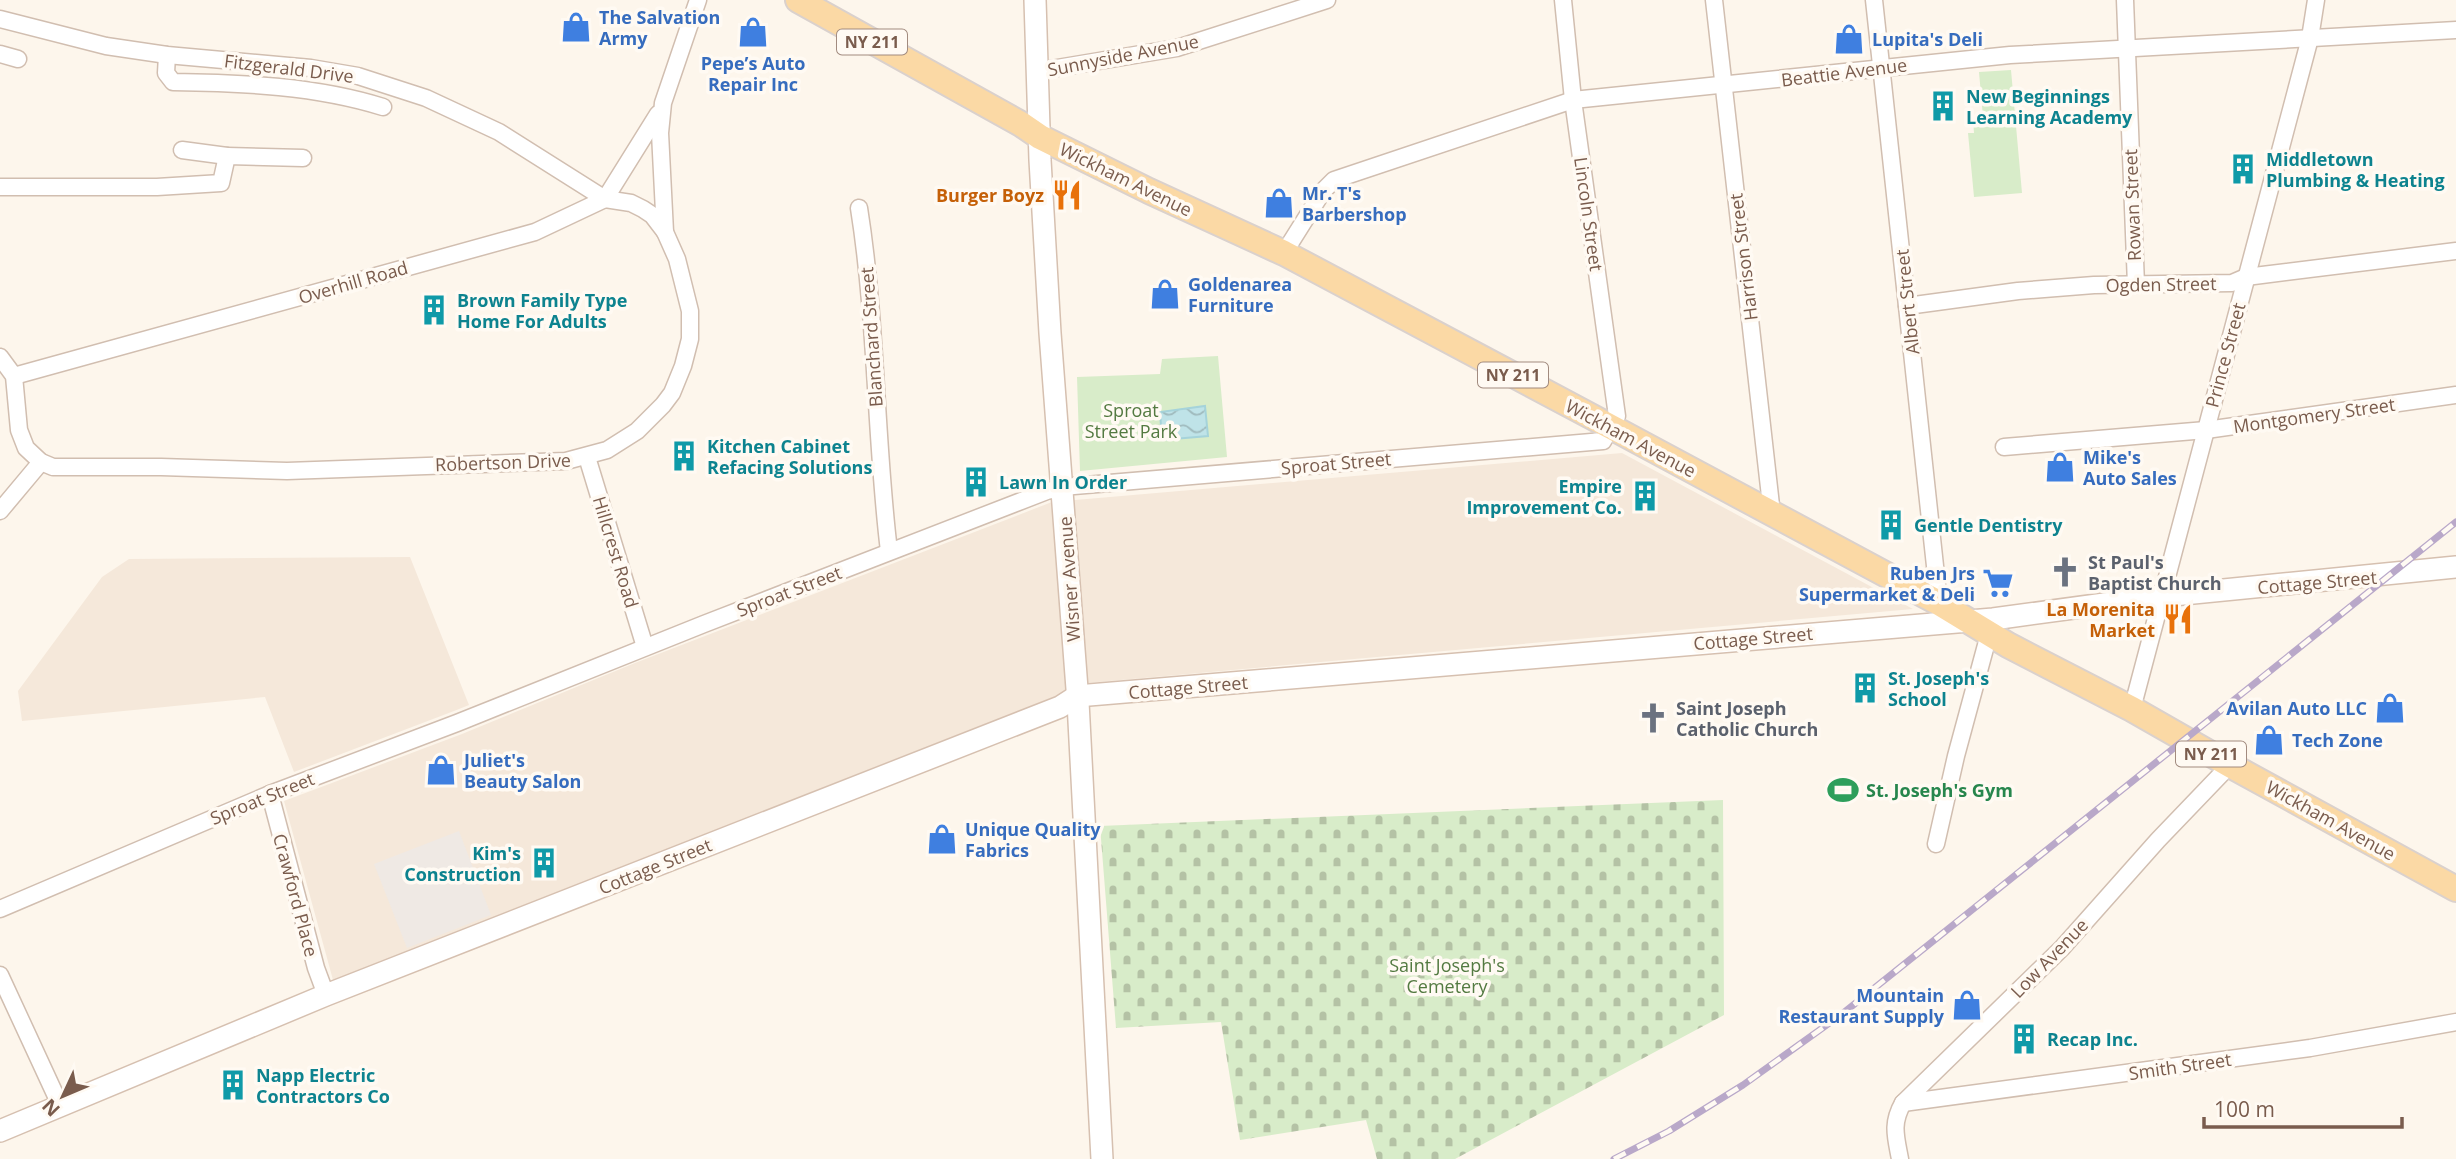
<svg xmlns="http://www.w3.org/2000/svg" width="2456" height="1159" font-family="'Open Sans',sans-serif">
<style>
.residential{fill:#f5e8da}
.industrial{fill:#efe9e4}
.cemetery{fill:url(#cemetery-stones)}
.park{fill:#d8ecc9}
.water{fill:url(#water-waves);stroke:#a5d3da;stroke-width:2}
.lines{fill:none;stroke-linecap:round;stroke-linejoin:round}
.street-casing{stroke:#d1beb0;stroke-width:19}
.secondary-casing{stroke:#d6c0b0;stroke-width:24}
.primary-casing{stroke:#dad1cd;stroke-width:28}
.street{stroke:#fff;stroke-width:16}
.secondary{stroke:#fff;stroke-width:21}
.primary{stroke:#fbd9a5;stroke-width:24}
.rail-casing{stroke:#b9a8c9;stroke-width:7}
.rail{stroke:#fffaf3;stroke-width:4.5;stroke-dasharray:13;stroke-linecap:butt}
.labels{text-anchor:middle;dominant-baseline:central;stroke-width:7;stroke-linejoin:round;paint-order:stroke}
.shield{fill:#fffaf3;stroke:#a28b7f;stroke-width:2}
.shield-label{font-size:16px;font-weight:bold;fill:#7a5c4d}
.shop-label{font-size:18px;font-weight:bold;fill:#366cbe;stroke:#fffaf3;text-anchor:start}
.street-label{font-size:18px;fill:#7a5c4d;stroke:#fffaf3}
.culture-label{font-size:18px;font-weight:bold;fill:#0d838f;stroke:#fffaf3;text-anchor:start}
.food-label{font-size:18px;font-weight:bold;fill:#c56008;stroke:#fffaf3;text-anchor:end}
.park-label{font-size:18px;fill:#537a41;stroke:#fffaf3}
.worship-label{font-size:18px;font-weight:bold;fill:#5b616d;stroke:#fffaf3;text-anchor:start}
.leisure-label{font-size:18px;font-weight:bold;fill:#27864d;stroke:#fffaf3;text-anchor:start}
</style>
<defs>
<pattern id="cemetery-stones" width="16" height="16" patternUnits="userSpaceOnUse" patternTransform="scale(1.75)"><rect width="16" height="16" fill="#d8ecc9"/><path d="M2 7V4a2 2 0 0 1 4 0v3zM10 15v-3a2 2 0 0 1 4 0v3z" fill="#b4c2a5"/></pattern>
<pattern id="water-waves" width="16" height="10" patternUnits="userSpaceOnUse" patternTransform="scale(1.75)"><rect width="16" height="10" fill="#bfe3e8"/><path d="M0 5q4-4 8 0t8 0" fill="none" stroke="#a0bbbe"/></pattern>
</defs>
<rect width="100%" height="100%" fill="#fdf6ec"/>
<g class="residential">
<path d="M 1622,453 L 1913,609 L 1076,684 L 1061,694 L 333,980 L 284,801 L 462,734 L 635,663 L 1052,502 Z"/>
<path d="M 410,557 L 469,705 L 454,711 L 294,772 L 265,697 L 22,721 L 18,691 L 102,577 L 129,559 Z"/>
</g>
<path class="industrial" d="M 459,831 L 491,915 L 407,948 L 374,864 Z"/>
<path class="cemetery" d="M 1723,800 L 1724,1015 L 1455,1159 L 1377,1159 L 1366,1120 L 1240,1140 L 1221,1022 L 1116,1028 L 1100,826 Z"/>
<g class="park">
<path d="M 2011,70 L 2022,193 L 1974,197 L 1968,133 L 1974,133 L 1973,119 L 1983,117 L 1979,72 Z"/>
<path d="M 1218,356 L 1227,457 L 1080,471 L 1077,377 L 1160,374 L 1162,359 Z"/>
</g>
<path class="water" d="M 1205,406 L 1208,436 L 1162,440 L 1160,412 Z"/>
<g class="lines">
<g class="street-casing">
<g id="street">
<path d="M 1714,0 L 1772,514"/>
<path d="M 1874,0 L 1939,603"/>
<path d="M 2125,0 L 2136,285"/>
<path d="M 0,19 L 106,46 L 167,55 L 311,68 L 358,76 L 426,98 L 499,132 L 605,199 L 631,203 L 643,209 L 652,215 L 665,232"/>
<path d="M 0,54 L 18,59"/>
<path d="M 167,55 L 166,73 L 173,82 C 243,83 316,86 383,107"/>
<path d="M 1039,71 L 1177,48 L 1327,0"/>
<path d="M 182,150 L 227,156"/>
<path d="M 0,187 L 157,187 L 221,183 L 227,156 L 303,158"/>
<path d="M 859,208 C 877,321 875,437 889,551"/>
<path d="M 1284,253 L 1323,191 L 1334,180 L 1573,100 L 2010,55 L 2456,30"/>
<path d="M 1907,306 L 2018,291 L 2094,285 L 2232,283 L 2246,277 L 2456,251"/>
<path d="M 0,357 L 14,376 L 19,430 L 26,448 L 41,462 L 53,467 L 161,467 L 287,471 L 566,461 L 607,450 L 637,431 L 663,405 L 672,393 L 683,366 L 690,339 L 690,311 L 677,259 L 665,232 L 660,133 L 663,103 L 698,0"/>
<path d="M 14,376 L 535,232 L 605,199 L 658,114"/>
<path d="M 2004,447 L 2206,430 L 2456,395"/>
<path d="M 587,457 L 645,647"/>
<path d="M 0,511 L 41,462"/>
<path d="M 2132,709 L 2310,38 L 2316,0"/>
<path d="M 270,794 L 316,968 L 326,995"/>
<path d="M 1936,844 L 1956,756 L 1989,634"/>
<path d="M 0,909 L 270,794 L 457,723 L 704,624 L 1047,491 L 1074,486 L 1603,441 L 1617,416 L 1573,100 L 1563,0"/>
<path d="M 0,975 L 61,1107"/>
<path d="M 1903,1103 L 2310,1048 L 2456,1022"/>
<path d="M 1900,1159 C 1896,1137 1891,1124 1903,1103 L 2062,948 L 2158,840 L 2230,765"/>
</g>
</g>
<g class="secondary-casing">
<g id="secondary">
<path d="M 1035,0 L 1040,160 L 1050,333 L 1078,702 L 1102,1159"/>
<path d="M 0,1131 L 326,995 L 1060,707 L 1077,696 L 1993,619 L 2163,596 L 2456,567"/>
</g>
</g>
<g class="primary-casing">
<path id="primary" d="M 798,0 L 1021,124 L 1040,137 L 1149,191 L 1284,253 L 1613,428 L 1939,603 L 2008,645 L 2132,709 L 2230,765 L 2456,889"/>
</g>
<use href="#street" class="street"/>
<use href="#secondary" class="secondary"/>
<use href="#primary" class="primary"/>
<g class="rail-casing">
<path id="rail" d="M 1614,1159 L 1669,1131 L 1743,1085 L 1842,1014 L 2456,522"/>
</g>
<use href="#rail" class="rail"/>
</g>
<defs>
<g id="shop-bare" transform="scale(2.415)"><path d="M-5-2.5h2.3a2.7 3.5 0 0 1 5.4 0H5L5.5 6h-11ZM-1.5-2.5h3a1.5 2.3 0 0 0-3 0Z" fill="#3f7fe0" stroke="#fffaf3" stroke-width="2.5" paint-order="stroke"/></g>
<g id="building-bare" transform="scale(2.415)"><path d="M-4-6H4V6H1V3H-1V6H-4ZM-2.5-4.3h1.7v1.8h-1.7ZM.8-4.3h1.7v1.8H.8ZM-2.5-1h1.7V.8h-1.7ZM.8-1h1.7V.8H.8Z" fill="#0f9aa8" stroke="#fffaf3" stroke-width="2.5" paint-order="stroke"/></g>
<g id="restaurant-bare" transform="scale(2.415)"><path d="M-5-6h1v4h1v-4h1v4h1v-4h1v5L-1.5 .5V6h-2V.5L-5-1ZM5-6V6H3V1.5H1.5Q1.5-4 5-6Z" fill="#e8710a" stroke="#fffaf3" stroke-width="2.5" paint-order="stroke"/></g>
<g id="church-bare" transform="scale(2.415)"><path d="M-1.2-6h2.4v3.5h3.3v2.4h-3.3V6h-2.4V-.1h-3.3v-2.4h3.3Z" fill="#6b7280" stroke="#fffaf3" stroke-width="2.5" paint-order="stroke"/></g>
<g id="supermarket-bare" transform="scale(2.415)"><path d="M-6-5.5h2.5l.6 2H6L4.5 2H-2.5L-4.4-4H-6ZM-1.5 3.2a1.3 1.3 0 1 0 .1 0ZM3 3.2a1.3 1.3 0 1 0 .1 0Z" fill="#3f7fe0" stroke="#fffaf3" stroke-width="2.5" paint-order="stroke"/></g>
<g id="stadium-bare" transform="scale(2.415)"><path d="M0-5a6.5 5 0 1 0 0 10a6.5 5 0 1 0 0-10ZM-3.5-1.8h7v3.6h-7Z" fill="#2e9e5b" stroke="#fffaf3" stroke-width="2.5" paint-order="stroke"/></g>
</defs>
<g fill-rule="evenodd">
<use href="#shop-bare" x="576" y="27"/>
<use href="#shop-bare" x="753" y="32"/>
<use href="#shop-bare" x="1849" y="39"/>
<use href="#building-bare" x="1943" y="106"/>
<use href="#building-bare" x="2243" y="169"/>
<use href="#restaurant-bare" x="1067" y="195"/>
<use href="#shop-bare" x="1279" y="203"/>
<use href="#shop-bare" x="1165" y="294"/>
<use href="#building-bare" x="434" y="310"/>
<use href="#building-bare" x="684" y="456"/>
<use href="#shop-bare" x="2060" y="467"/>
<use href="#building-bare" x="976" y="482"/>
<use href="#building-bare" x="1645" y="496"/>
<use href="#building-bare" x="1891" y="525"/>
<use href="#church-bare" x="2065" y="572"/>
<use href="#supermarket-bare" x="1998" y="583"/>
<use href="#restaurant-bare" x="2178" y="619"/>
<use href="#building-bare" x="1865" y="688"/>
<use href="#shop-bare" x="2390" y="708"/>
<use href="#church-bare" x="1653" y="718"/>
<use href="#shop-bare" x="2269" y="740"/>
<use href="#shop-bare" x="441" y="770"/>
<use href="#stadium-bare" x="1843" y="790"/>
<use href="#shop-bare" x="942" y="839"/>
<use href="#building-bare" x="544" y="863"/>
<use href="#shop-bare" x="1967" y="1005"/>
<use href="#building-bare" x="2024" y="1039"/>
<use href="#building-bare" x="233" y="1085"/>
</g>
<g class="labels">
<g class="shield">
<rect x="837" y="29.5" width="70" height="25" rx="5"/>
<rect x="1478" y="362.5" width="70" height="25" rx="5"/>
<rect x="2176" y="741.5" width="70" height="25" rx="5"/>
</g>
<g class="shield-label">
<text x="872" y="42">NY 211</text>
<text x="1513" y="375">NY 211</text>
<text x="2211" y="754">NY 211</text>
</g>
<g class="shop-label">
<text x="599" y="17">The Salvation<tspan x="599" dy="21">Army</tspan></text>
<text x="1872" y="39">Lupita's Deli</text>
<text x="753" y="63" text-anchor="middle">Pepe’s Auto<tspan x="753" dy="21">Repair Inc</tspan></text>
<text x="1302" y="193">Mr. T's<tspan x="1302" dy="21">Barbershop</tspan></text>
<text x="1188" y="284">Goldenarea<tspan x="1188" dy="21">Furniture</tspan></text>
<text x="2083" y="457">Mike's<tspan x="2083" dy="21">Auto Sales</tspan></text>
<text x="1975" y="573" text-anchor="end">Ruben Jrs<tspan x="1975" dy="21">Supermarket &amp; Deli</tspan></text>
<text x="2367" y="708" text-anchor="end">Avilan Auto LLC</text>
<text x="2292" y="740">Tech Zone</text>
<text x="464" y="760">Juliet's<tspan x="464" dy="21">Beauty Salon</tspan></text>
<text x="965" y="829">Unique Quality<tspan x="965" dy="21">Fabrics</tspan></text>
<text x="1944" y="995" text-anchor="end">Mountain<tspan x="1944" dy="21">Restaurant Supply</tspan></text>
</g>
<g class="street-label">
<text transform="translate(1123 55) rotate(-11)">Sunnyside Avenue</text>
<text transform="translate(289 68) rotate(7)">Fitzgerald Drive</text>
<text transform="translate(1844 72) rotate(-7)">Beattie Avenue</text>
<text transform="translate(1126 179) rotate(26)">Wickham Avenue</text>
<text transform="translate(2132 205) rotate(-92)">Rowan Street</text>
<text transform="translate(1589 214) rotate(82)">Lincoln Street</text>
<text transform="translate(1743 257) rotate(-97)">Harrison Street</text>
<text transform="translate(353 282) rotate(-16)">Overhill Road</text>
<text transform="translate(2161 284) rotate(-1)">Ogden Street</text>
<text transform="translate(1907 302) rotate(-96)">Albert Street</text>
<text transform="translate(871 337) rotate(-94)">Blanchard Street</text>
<text transform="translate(2225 355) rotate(-75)">Prince Street</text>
<text transform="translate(2314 415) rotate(-8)">Montgomery Street</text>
<text transform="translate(1631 438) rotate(28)">Wickham Avenue</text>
<text transform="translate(503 462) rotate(-2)">Robertson Drive</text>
<text transform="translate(1336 463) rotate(-5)">Sproat Street</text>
<text transform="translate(616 552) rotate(73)">Hillcrest Road</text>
<text transform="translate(1069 579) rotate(-94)">Wisner Avenue</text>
<text transform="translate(2317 582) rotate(-5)">Cottage Street</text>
<text transform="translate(789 591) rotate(-21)">Sproat Street</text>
<text transform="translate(1753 638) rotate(-5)">Cottage Street</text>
<text transform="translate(1188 687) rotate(-5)">Cottage Street</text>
<text transform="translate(262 798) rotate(-22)">Sproat Street</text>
<text transform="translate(2331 820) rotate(29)">Wickham Avenue</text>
<text transform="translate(655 866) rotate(-22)">Cottage Street</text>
<text transform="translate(296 895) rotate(75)">Crawford Place</text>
<text transform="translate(2049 958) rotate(-46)">Low Avenue</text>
<text transform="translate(2180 1066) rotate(-8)">Smith Street</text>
</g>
<g class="culture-label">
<text x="1966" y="96">New Beginnings<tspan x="1966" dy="21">Learning Academy</tspan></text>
<text x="2266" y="159">Middletown<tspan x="2266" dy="21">Plumbing &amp; Heating</tspan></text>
<text x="457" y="300">Brown Family Type<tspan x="457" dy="21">Home For Adults</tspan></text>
<text x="707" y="446">Kitchen Cabinet<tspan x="707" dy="21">Refacing Solutions</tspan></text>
<text x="999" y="482">Lawn In Order</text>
<text x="1622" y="486" text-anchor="end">Empire<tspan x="1622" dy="21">Improvement Co.</tspan></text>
<text x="1914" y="525">Gentle Dentistry</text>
<text x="1888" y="678">St. Joseph's<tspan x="1888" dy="21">School</tspan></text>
<text x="521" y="853" text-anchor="end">Kim's<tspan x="521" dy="21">Construction</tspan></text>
<text x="2047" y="1039">Recap Inc.</text>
<text x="256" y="1075">Napp Electric<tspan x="256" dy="21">Contractors Co</tspan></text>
</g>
<g class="food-label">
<text x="1044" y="195">Burger Boyz</text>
<text x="2155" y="609">La Morenita<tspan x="2155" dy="21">Market</tspan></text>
</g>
<g class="park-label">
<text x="1131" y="410">Sproat<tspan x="1131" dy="21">Street Park</tspan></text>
<text x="1447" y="965">Saint Joseph's<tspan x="1447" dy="21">Cemetery</tspan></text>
</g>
<g class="worship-label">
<text x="2088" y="562">St Paul's<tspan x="2088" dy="21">Baptist Church</tspan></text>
<text x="1676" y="708">Saint Joseph<tspan x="1676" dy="21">Catholic Church</tspan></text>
</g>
<g class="leisure-label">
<text x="1866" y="790">St. Joseph's Gym</text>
</g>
</g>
<g transform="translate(63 1096) rotate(226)" stroke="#fffaf3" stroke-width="5" paint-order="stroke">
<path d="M0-5L12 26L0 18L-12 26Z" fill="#7a5c4d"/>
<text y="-10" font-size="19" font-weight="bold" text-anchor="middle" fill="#7a5c4d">N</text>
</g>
<path d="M2204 1117v10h198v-10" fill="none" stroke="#7a5c4d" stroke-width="3.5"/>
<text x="2214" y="1117" font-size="21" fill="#7a5c4d" stroke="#fffaf3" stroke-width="5" paint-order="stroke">100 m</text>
</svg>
